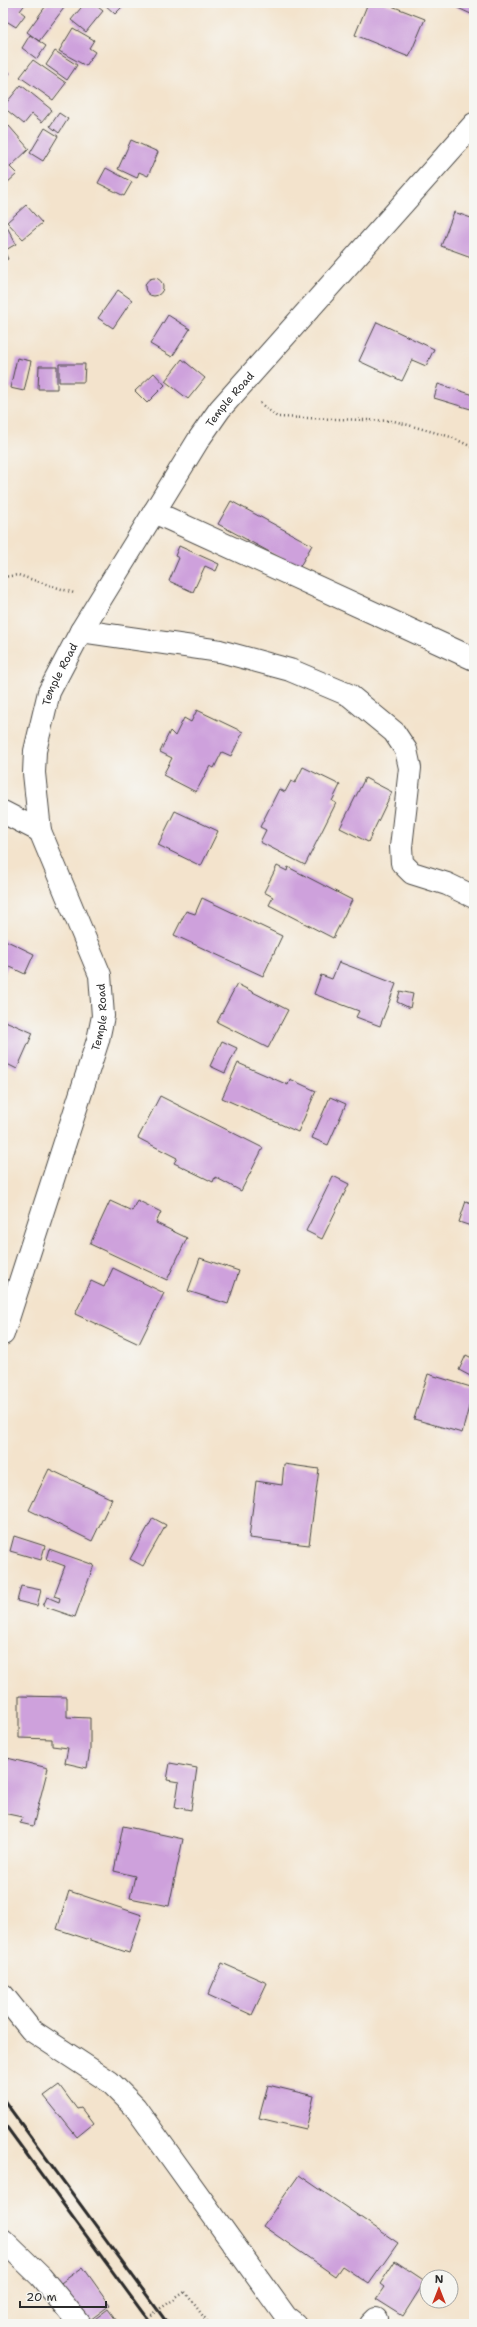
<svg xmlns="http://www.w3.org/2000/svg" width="477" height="2327" font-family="'Shantell Sans',sans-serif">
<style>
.building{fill:#cea1dc}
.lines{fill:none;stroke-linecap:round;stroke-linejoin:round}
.minor-casing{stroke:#494743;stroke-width:24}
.path{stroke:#494743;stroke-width:2.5;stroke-dasharray:1 3;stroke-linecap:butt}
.minor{stroke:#fff;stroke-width:22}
.rail{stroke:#2b2b2b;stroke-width:3}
.path-bridge{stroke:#494743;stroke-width:2.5;stroke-dasharray:1 3;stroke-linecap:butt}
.labels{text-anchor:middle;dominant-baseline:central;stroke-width:3.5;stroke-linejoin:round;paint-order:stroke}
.street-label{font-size:11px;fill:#2b2b2b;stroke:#f6f6f2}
</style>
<rect width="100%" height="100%" fill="#f6f6f2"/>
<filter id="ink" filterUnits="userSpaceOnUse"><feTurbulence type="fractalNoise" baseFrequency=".025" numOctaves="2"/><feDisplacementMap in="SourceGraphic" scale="8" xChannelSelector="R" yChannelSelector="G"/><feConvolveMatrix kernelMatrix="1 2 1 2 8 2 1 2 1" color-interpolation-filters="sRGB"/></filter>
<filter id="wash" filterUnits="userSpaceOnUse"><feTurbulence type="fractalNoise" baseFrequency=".012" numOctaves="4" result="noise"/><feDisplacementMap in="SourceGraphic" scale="16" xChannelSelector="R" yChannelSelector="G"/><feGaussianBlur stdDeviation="0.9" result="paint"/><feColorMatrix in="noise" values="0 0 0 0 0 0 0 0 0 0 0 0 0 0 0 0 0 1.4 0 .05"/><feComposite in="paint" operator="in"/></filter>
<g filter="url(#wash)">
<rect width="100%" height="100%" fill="#f3e3cc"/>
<g id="blocks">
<g class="building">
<path d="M 4,3 L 26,3 L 20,11 L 25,15 L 16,27 L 3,19 Z"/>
<path d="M 48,3 L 67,4 L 39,41 L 27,32 Z"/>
<path d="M 85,3 L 93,3 L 103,11 L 86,32 L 71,20 Z"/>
<path d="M 103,3 L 126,3 L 115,14 Z"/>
<path d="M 368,3 L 384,3 L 425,19 L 409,57 L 355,35 Z"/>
<path d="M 447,3 L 474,3 L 474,8 L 471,14 Z"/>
<path d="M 73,28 L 94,40 L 89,48 L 95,52 L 86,66 L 59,51 Z"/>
<path d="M 30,35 L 46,46 L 37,59 L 22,48 Z"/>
<path d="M 55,51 L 77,65 L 67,80 L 46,65 Z"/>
<path d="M 33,60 L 66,83 L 53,100 L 20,77 Z"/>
<path d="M 3,66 L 10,73 L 3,81 Z"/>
<path d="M 21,85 L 52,110 L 42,122 L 32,114 L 24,124 L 3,107 Z"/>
<path d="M 59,113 L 68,119 L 59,133 L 50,126 Z"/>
<path d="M 9,126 L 29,149 L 10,167 L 17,174 L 7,183 L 3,178 L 3,131 Z"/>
<path d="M 45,128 L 58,136 L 43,161 L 30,153 Z"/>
<path d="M 131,140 L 158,152 L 148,176 L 139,172 L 137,178 L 118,169 Z"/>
<path d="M 106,168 L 132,182 L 124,196 L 98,183 Z"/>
<path d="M 26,205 L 42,223 L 23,239 L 7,222 Z"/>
<path d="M 454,212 L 474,219 L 474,258 L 441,246 Z"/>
<path d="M 7,227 L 16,244 L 4,251 L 8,259 L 3,261 L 3,228 Z"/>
<circle cx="154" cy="287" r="9"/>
<path d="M 118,290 L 132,300 L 113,328 L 98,318 Z"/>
<path d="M 168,315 L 190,329 L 172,357 L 150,344 Z"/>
<path d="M 377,322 L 434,349 L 426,366 L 412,360 L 402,381 L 359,361 Z"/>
<path d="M 17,358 L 31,361 L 24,391 L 10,388 Z"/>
<path d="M 182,359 L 205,378 L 188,399 L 165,381 Z"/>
<path d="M 59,364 L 85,364 L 84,382 L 59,382 Z"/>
<path d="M 39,366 L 57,366 L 57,389 L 38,389 Z"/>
<path d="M 154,373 L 165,385 L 147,403 L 135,391 Z"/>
<path d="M 438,384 L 474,395 L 474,410 L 434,398 Z"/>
<path d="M 231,501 L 312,545 L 299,568 L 218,524 Z"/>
<path d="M 179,546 L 219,564 L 216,571 L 205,566 L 193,592 L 169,581 L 179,558 L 175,556 Z"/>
<path d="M 197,710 L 243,732 L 231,756 L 222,752 L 214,768 L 210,766 L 196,792 L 163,775 L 172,758 L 160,752 L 170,731 L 175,736 L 184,718 L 191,722 Z"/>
<path d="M 303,767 L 340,785 L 332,801 L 336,803 L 305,865 L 260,842 L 266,830 L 260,827 L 279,789 L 285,792 L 291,781 L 295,783 Z"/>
<path d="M 365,778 L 392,792 L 368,842 L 340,828 Z"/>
<path d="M 175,811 L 218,831 L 201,866 L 158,845 Z"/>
<path d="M 277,866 L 287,871 L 288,867 L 352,900 L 333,938 L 269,905 L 273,897 L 264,892 Z"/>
<path d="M 202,898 L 282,936 L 263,976 L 174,935 L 186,911 L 195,914 Z"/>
<path d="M 3,939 L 34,954 L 25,974 L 8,966 L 3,977 Z"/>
<path d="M 339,962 L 396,984 L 380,1026 L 356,1017 L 359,1011 L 314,994 L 321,975 L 332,979 Z"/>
<path d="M 237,984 L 288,1010 L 268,1048 L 217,1022 Z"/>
<path d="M 400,991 L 413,994 L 410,1008 L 397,1002 Z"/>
<path d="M 3,1020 L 33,1033 L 17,1069 L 3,1062 Z"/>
<path d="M 222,1041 L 237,1048 L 225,1073 L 210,1066 Z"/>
<path d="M 238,1063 L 288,1085 L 290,1079 L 316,1091 L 298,1132 L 222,1098 Z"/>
<path d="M 160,1096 L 263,1148 L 241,1191 L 215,1177 L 213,1182 L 174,1163 L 177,1158 L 138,1138 Z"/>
<path d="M 330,1097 L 346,1104 L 328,1145 L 312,1138 Z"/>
<path d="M 333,1176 L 349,1184 L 322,1239 L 306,1231 Z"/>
<path d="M 137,1200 L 161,1212 L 156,1223 L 187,1238 L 167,1280 L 90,1244 L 110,1201 L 132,1211 Z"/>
<path d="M 466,1201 L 474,1204 L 474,1227 L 459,1222 Z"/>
<path d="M 200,1258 L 239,1271 L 228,1304 L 188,1291 Z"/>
<path d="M 113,1268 L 164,1293 L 139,1344 L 75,1314 L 91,1281 L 104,1287 Z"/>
<path d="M 466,1355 L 474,1359 L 474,1378 L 459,1370 Z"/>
<path d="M 428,1374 L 474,1388 L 462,1433 L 414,1419 Z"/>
<path d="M 284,1464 L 319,1469 L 309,1545 L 249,1538 L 256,1481 L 282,1485 Z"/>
<path d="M 49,1469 L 112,1499 L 92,1541 L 29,1510 Z"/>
<path d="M 153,1518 L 166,1525 L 143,1566 L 130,1559 Z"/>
<path d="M 14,1536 L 45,1546 L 41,1560 L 10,1551 Z"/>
<path d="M 49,1549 L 94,1565 L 75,1617 L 43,1606 L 47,1597 L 59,1602 L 60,1598 L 54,1596 L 65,1566 L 46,1559 Z"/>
<path d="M 21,1586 L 41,1590 L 37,1606 L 17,1601 Z"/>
<path d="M 19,1696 L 67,1697 L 67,1717 L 90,1718 L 90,1750 L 87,1768 L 65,1763 L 68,1748 L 52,1746 L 52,1739 L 19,1738 Z"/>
<path d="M 3,1757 L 48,1768 L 33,1826 L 20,1823 L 22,1817 L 3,1813 Z"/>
<path d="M 170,1763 L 197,1768 L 191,1810 L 175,1807 L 179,1782 L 167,1780 Z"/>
<path d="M 123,1826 L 183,1839 L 169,1906 L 130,1898 L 135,1876 L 114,1871 Z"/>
<path d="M 69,1891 L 142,1915 L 129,1953 L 57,1929 Z"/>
<path d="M 222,1963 L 267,1983 L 252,2015 L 208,1995 Z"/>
<path d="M 59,2085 L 77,2109 L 81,2108 L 93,2124 L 77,2137 L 44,2096 Z"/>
<path d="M 268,2085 L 314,2096 L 306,2129 L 259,2118 Z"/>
<path d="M 299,2175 L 398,2243 L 369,2284 L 342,2266 L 335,2276 L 263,2226 Z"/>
<path d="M 395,2261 L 425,2281 L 403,2316 L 376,2299 L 384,2287 L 380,2284 Z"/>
<path d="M 83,2267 L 110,2305 L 86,2323 L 58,2285 Z"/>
<path d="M 108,2309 L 119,2324 L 93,2324 L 91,2322 Z"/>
</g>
</g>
</g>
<g filter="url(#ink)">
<use href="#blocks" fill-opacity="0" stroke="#494743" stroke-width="1"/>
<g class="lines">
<g class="minor-casing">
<g id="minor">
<path d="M 154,512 L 474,659"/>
<path d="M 81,631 L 220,651 L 290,670 L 349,695 L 394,732 L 406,750 L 410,768 L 401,847 L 402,863 L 412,873 L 447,884 L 474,897"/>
<path d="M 3,812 L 40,831"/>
<path id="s1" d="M 3,1334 L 98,1040 L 103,1016 L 100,975 L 40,831 L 34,773 L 35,751 L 49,692 L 81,631 L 199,439 L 220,409 L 474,124"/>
<path d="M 3,1995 L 31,2030 L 110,2082 L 135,2107 L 286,2317 L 295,2324"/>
<path d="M 3,2240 L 41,2277 L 80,2324"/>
<path d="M 371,2324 L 376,2319"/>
</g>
</g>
<g class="path">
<path d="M 260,403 L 277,417 L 394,421 L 451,437 L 474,448"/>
<path d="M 3,577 L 18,575 L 74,593"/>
<path d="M 185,2292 L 209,2324"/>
</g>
<use href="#minor" class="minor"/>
<g class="rail">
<path d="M 3,2099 L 168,2324"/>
<path d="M 3,2122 L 151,2324"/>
</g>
<path class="path-bridge" d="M 137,2324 L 185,2292"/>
</g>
</g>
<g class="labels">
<g class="street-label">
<text stroke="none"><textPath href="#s1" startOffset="1016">Temple Road</textPath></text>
<text stroke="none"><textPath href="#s1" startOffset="692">Temple Road</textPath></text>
<text stroke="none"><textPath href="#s1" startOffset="332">Temple Road</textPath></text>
</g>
</g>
<rect width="477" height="2327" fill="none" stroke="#f6f6f2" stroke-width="16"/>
<g transform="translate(439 2289)"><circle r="19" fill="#f6f6f2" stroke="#a5a5a2"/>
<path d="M0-3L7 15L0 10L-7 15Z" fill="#c8321e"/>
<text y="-6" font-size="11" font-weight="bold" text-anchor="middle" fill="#2b2b2b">N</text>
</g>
<path d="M20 2301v6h86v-6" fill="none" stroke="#2b2b2b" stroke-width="2"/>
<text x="26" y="2301" font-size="12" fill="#2b2b2b" stroke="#f6f6f2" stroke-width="3" paint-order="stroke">20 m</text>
</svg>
